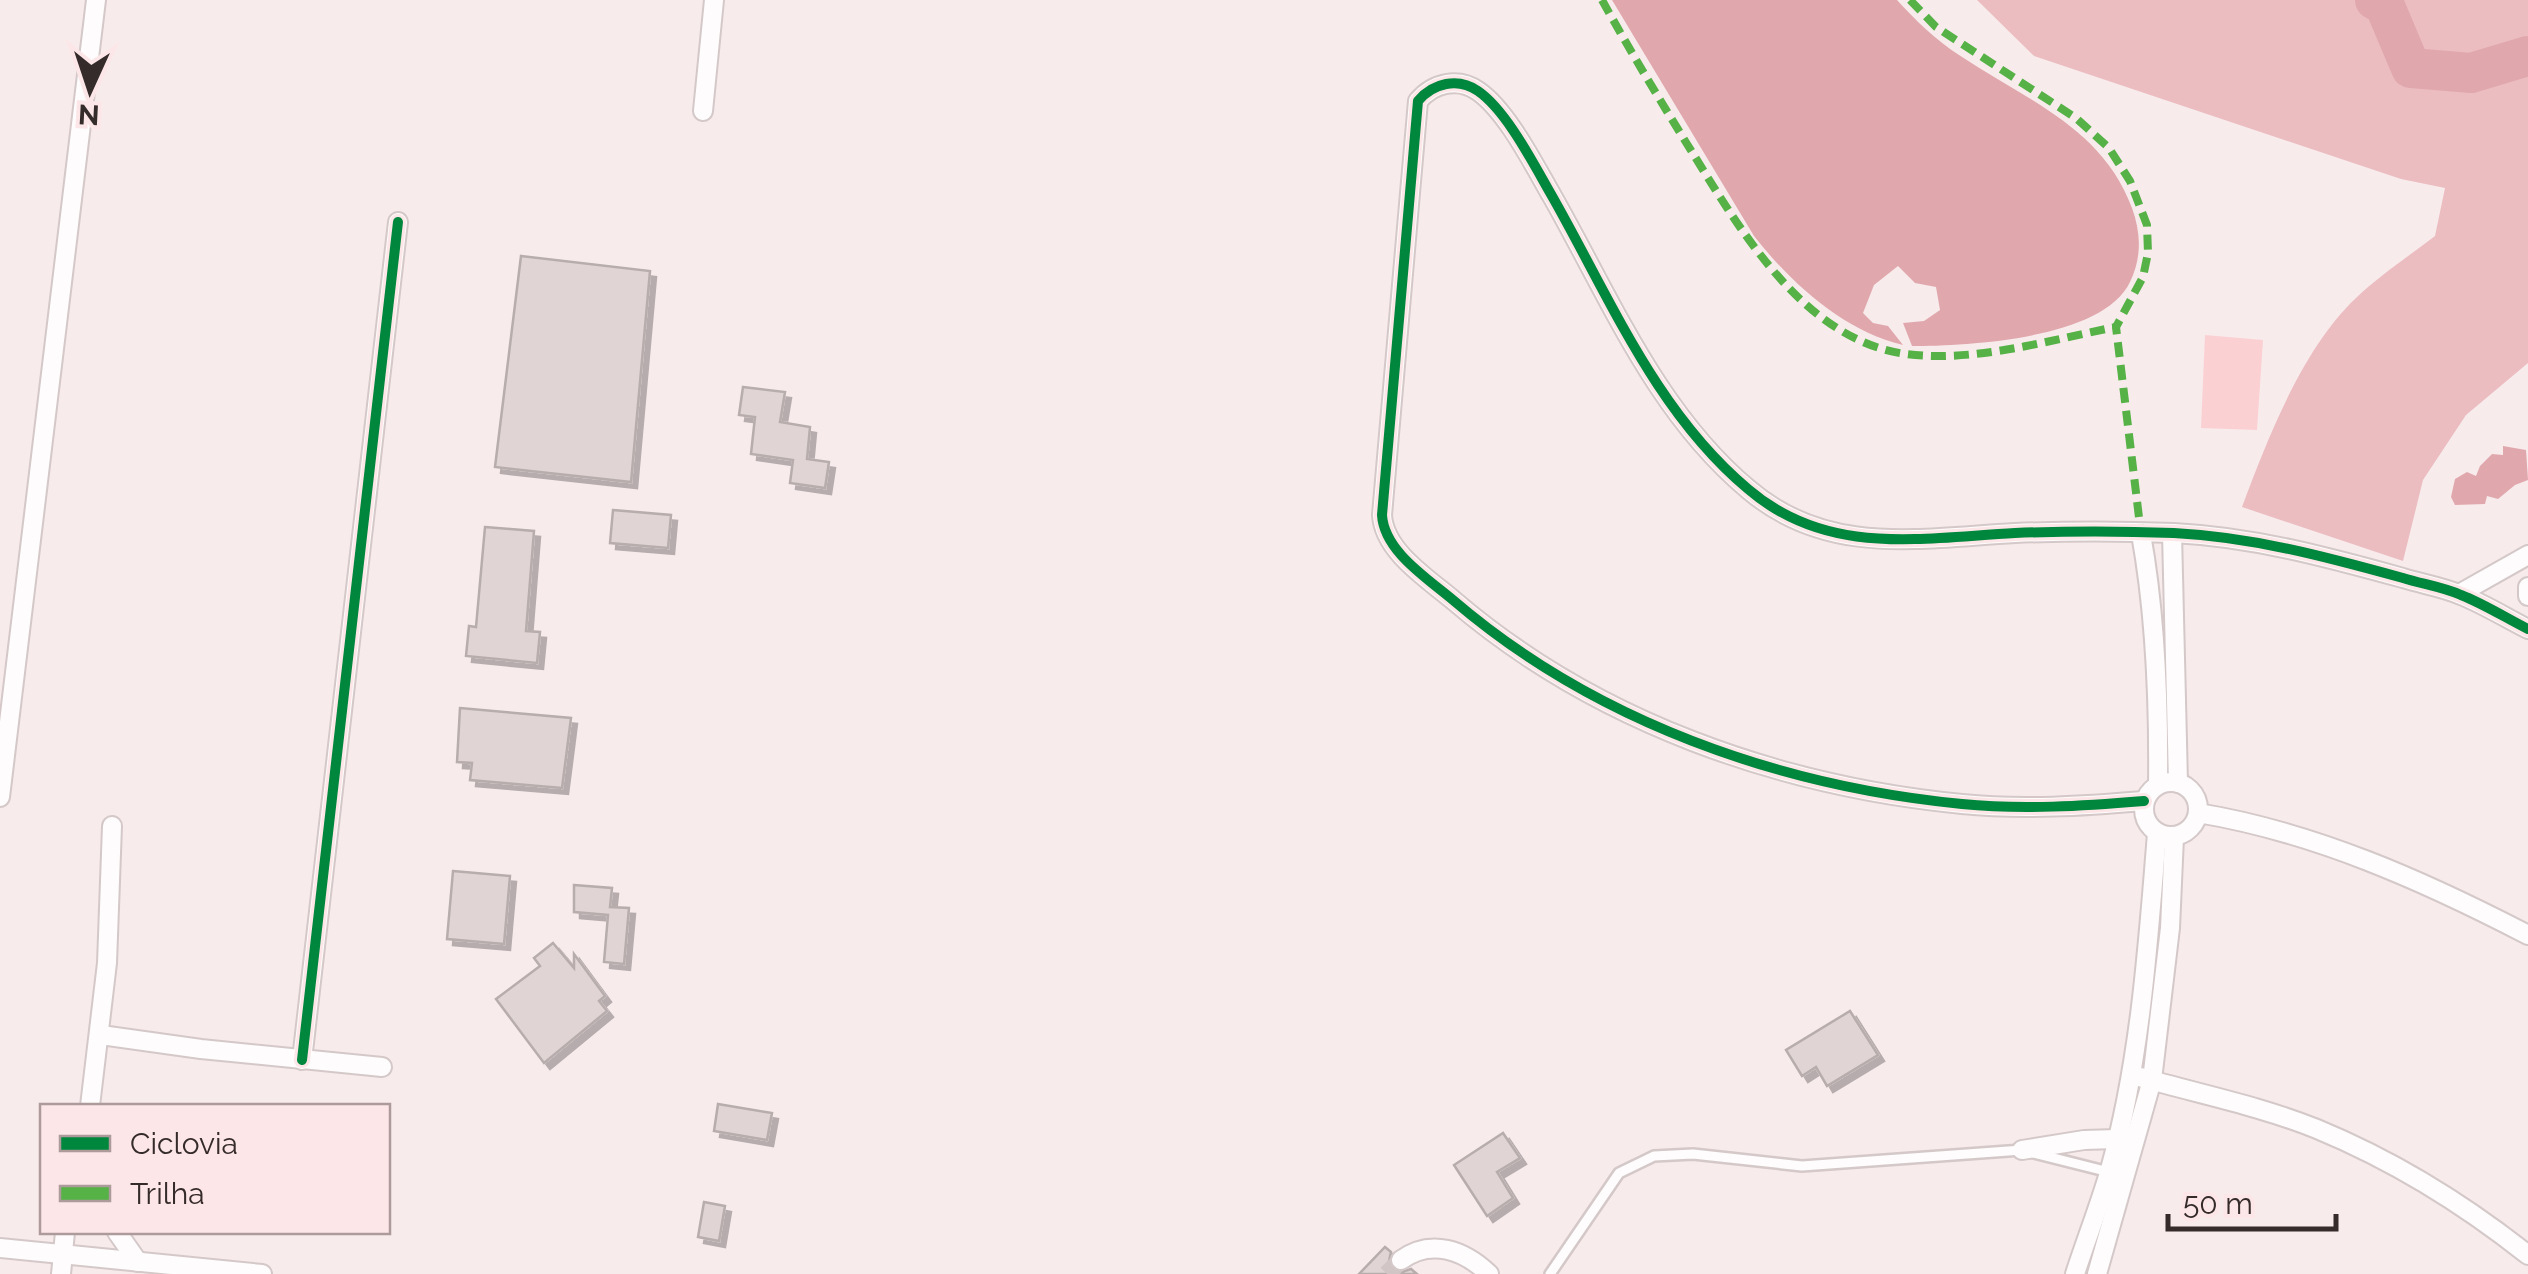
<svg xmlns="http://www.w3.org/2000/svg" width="2528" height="1274" font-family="Raleway,sans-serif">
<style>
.green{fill:#fbd0d3}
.forest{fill:#ebbdc1}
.water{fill:#e0a8ad}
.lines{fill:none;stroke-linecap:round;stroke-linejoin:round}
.river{stroke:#e0a8ad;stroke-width:40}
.building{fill:#e0d4d5;stroke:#b8adad;stroke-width:2.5;filter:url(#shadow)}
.street-tunnel{stroke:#d1c5c5;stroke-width:18;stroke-dasharray:18 9;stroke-linecap:butt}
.lane-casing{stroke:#d4c8c9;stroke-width:14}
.street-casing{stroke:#d4c8c9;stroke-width:22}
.lane{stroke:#fefcfc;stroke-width:9}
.street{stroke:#fefcfc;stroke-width:18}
.quiet{stroke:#56b246;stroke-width:8;stroke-dasharray:15 8;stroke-linecap:butt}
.cycleway-casing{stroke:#fde6e7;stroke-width:16}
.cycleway{stroke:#00873e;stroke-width:10}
</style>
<defs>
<filter id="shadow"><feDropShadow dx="6" dy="6" stdDeviation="0" flood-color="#0004"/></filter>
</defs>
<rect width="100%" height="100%" fill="#f8ebec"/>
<path class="green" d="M 2205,335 L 2263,340 L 2257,430 L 2201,428 Z"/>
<path class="forest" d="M 1977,0 L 2528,0 L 2528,363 L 2466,415 L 2423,480 L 2403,561 L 2242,507 C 2268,438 2302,349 2356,298 C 2380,275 2409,256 2435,236 L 2445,188 L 2401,179 L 2034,56 Z"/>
<g class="water">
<path d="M 1612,0 L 1897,0 C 1916,21 1936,40 1959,55 C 2026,100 2102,127 2132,208 C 2141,233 2142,257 2130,282 C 2103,339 1968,346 1912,346 L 1903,323 L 1924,321 L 1940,310 L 1936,287 L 1915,283 L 1898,266 L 1874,285 L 1863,313 L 1873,323 L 1888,326 L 1903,345 C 1843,331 1791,283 1754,236 Z"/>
<path d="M 2503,446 L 2526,450 L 2528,480 L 2515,485 L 2498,499 L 2487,496 L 2485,504 L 2455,505 L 2451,497 L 2455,479 L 2467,472 L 2476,476 L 2480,466 L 2492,454 L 2503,455 Z"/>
</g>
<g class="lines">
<path class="river" d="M 2375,0 L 2384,4 L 2411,68 L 2471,73 L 2528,56"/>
</g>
<g class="building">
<path d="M 521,256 L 650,271 L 631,482 L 495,467 Z"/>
<path d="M 743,387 L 785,392 L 780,422 L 810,427 L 807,459 L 829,462 L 825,488 L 790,483 L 793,460 L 751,454 L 755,417 L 739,415 Z"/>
<path d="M 613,510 L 671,515 L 668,548 L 610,543 Z"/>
<path d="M 485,527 L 534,531 L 526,631 L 540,632 L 537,663 L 466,656 L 469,626 L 476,627 Z"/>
<path d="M 460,708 L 571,718 L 562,788 L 470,780 L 472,763 L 457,762 Z"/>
<path d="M 453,871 L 510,876 L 504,944 L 447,939 Z"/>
<path d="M 574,885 L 612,888 L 610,907 L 629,908 L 624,964 L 604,962 L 608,915 L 574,912 Z"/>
<path d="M 553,943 L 574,968 L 574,954 L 605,996 L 599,1001 L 607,1011 L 544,1063 L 496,999 L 540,966 L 534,958 Z"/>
<path d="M 1850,1011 L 1878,1055 L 1827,1086 L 1816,1067 L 1802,1076 L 1786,1050 Z"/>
<path d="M 718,1104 L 772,1113 L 767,1140 L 714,1131 Z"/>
<path d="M 1503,1133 L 1520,1158 L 1497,1172 L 1513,1198 L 1487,1216 L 1454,1165 Z"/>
<path d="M 704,1202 L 725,1206 L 719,1241 L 698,1237 Z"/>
<path d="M 1385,1247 L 1391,1252 L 1389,1261 L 1394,1270 L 1402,1272 L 1411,1269 L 1417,1274 L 1359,1274 Z"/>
</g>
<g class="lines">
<path class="street-tunnel" d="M 1387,1274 L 1401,1260"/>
<g class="lane-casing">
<path id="lane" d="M 1550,1274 L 1619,1173 L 1654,1156 L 1693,1154 L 1802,1166 L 2022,1150 L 2109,1172"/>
</g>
<g class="street-casing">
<g id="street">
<path d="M 703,111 L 714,0"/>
<path d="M 2172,533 L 2178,783"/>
<path d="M 2141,534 C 2156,617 2159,701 2158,785"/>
<path d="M 2528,587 L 2528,596"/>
<path d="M 2459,594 L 2528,555"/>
<circle cx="2171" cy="809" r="27"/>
<path d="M 0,797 L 96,0"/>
<path d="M 2144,801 C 2084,806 2022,810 1962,804 C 1778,786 1594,721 1453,600 C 1427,578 1384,551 1382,515 L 1418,101 C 1433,83 1458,77 1478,91 C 1507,111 1534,165 1552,196 C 1610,298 1656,412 1748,489 C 1827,557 1920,538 2015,533 C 2067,531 2122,531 2174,533 C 2253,537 2327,557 2403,578 C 2422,584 2443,587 2461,595 C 2484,604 2506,618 2528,629"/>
<path d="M 2198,813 C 2314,832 2424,881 2528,935"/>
<path d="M 101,1035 L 201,1049 L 382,1067"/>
<path d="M 302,1060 L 398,222"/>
<path d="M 2140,1077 C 2199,1094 2260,1106 2317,1129 C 2392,1160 2465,1205 2528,1255"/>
<path d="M 90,1106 L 107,963 L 112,826"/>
<path d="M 2022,1150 L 2084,1140 L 2116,1139"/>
<path d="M 117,1232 L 138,1262"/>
<path d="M 0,1248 L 262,1274"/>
<path d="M 1401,1260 C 1431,1238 1464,1250 1489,1274"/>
<path d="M 61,1274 L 65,1232"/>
<path d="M 2075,1274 C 2086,1240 2099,1207 2109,1173 C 2140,1063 2148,947 2157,833"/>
<path d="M 2097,1274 L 2152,1080 L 2170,928 L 2174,837"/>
</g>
</g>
<use href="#lane" class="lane"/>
<use href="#street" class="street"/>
<g class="quiet">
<path d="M 1602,0 C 1629,49 1658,97 1687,144 C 1737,224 1801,340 1906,354 C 1975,363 2049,340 2116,327"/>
<path d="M 1910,0 L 1936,27 L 2076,118 L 2109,148 L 2130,181 L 2147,225 L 2148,253 L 2143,277 L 2116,327 L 2141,534"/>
</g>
<g class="cycleway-casing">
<g id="cycleway">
<path d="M 2144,801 C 2084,806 2022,810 1962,804 C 1778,786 1594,721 1453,600 C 1427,578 1384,551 1382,515 L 1418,101 C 1433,83 1458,77 1478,91 C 1507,111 1534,165 1552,196 C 1610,298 1656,412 1748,489 C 1827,557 1920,538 2015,533 C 2067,531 2122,531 2174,533 C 2253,537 2327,557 2403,578 C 2422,584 2443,587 2461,595 C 2484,604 2506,618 2528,629"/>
<path d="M 302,1060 L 398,222"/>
</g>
</g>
<use href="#cycleway" class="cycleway"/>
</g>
<rect x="40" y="1104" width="350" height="130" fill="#fde6e7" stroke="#ad9b9c" stroke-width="2.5"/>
<rect x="60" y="1136" width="50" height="15" fill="#00873e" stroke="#ad9b9c" stroke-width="2.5"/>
<text x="130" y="1154" font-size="30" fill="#352b2b">Ciclovia</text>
<rect x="60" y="1186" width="50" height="15" fill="#56b246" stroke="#ad9b9c" stroke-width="2.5"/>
<text x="130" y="1204" font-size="30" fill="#352b2b">Trilha</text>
<g transform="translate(90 90) rotate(183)" stroke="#fde6e7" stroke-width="8" paint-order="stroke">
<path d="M0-8L18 38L0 25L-18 38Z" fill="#352b2b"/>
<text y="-15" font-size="28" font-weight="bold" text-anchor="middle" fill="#352b2b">N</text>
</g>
<path d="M2168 1214v15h168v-15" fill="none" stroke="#352b2b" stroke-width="5"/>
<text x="2183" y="1214" font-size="30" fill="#352b2b" stroke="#fde6e7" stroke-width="8" paint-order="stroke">50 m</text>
</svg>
